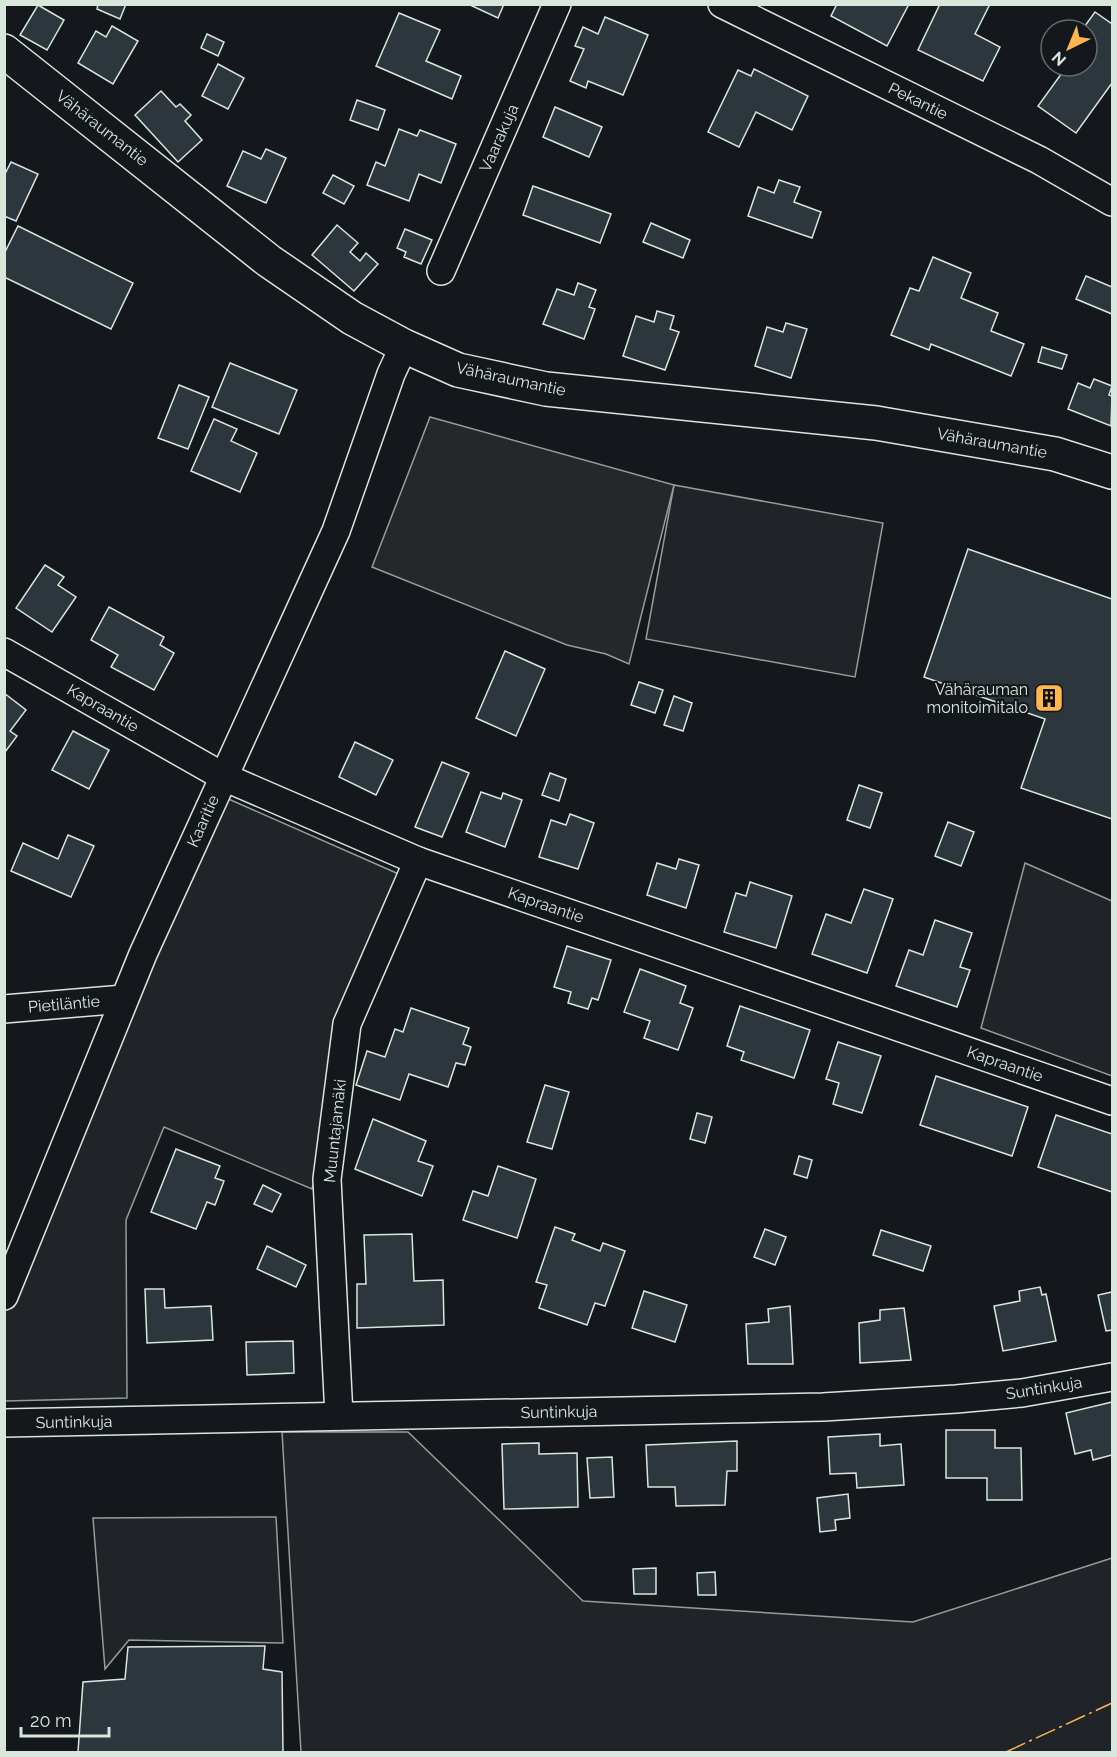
<svg xmlns="http://www.w3.org/2000/svg" width="1117" height="1757" font-family="Raleway,sans-serif">
<style>
.green{fill:#202428;stroke:#939e99;stroke-width:1.5}
.parking{fill:#24282b;stroke:#939e99;stroke-width:1.5}
.building{fill:#2c363c;stroke:#d8e6dc;stroke-width:1.5}
.lines{fill:none;stroke-linecap:round;stroke-linejoin:round}
.minor-casing{stroke:#d8e6dc;stroke-width:30}
.tertiary-casing{stroke:#d8e6dc;stroke-width:36}
.minor{stroke:#14181c;stroke-width:27}
.tertiary{stroke:#14181c;stroke-width:33}
.power{stroke:#ffb74d;stroke-width:1.5;stroke-dasharray:21 4.5 3 4.5;stroke-linecap:butt}
.labels{text-anchor:middle;dominant-baseline:central;stroke-width:4.5;stroke-linejoin:round;paint-order:stroke}
.street-label{font-size:16px;fill:#d8e6dc;stroke:#14181c}
.poi-label{font-size:16px;fill:#d8e6dc;stroke:#14181c;text-anchor:end}
</style>
<rect width="100%" height="100%" fill="#14181c"/>
<g class="green">
<path d="M 674,485 L 883,523 L 855,677 L 646,639 Z"/>
<path d="M 215,793 L 410,879 L 347,1024 L 312,1189 L 164,1127 L 126,1220 L 127,1398 L 5,1401 L 5,1299 Z"/>
<path d="M 1025,863 L 1112,901 L 1112,1076 L 981,1028 Z"/>
<path d="M 282,1432 L 408,1432 L 583,1601 L 913,1622 L 1112,1558 L 1112,1752 L 301,1752 Z"/>
<path d="M 276,1517 L 283,1643 L 129,1640 L 105,1669 L 93,1518 Z"/>
</g>
<path class="parking" d="M 430,417 L 674,485 L 629,664 L 606,654 L 567,645 L 372,567 Z"/>
<g class="building">
<path d="M 98,4 L 126,4 L 120,19 L 97,9 Z"/>
<path d="M 468,4 L 504,4 L 498,18 Z"/>
<path d="M 837,4 L 909,4 L 887,46 L 831,16 Z"/>
<path d="M 940,4 L 990,4 L 975,34 L 1000,47 L 983,81 L 918,50 Z"/>
<path d="M 38,5 L 64,20 L 47,50 L 20,35 Z"/>
<path d="M 1095,12 L 1112,24 L 1112,83 L 1076,133 L 1038,106 L 1067,66 L 1087,66 L 1087,30 L 1082,30 Z"/>
<path d="M 399,13 L 440,30 L 426,61 L 461,76 L 452,99 L 376,66 Z"/>
<path d="M 605,17 L 648,35 L 623,95 L 588,81 L 586,88 L 570,81 L 584,49 L 575,46 L 583,27 L 598,34 Z"/>
<path d="M 112,26 L 138,41 L 113,84 L 78,63 L 96,31 L 106,37 Z"/>
<path d="M 207,34 L 224,42 L 218,56 L 201,48 Z"/>
<path d="M 218,64 L 244,78 L 228,109 L 202,96 Z"/>
<path d="M 754,69 L 808,96 L 792,130 L 756,112 L 739,147 L 708,132 L 738,70 L 751,76 Z"/>
<path d="M 161,91 L 176,107 L 180,104 L 191,115 L 185,121 L 202,140 L 178,162 L 135,115 Z"/>
<path d="M 357,100 L 385,110 L 378,130 L 350,120 Z"/>
<path d="M 555,107 L 602,127 L 589,157 L 543,137 Z"/>
<path d="M 399,129 L 417,136 L 420,130 L 456,144 L 441,183 L 419,174 L 409,201 L 367,185 L 376,162 L 385,166 Z"/>
<path d="M 266,149 L 286,158 L 266,203 L 227,186 L 243,151 L 261,159 Z"/>
<path d="M 11,162 L 38,174 L 16,221 L 4,216 L 4,176 Z"/>
<path d="M 333,175 L 354,186 L 344,204 L 323,193 Z"/>
<path d="M 779,180 L 800,187 L 794,202 L 821,212 L 812,238 L 748,216 L 758,187 L 774,193 Z"/>
<path d="M 533,186 L 611,214 L 600,243 L 523,215 Z"/>
<path d="M 651,223 L 690,240 L 683,258 L 643,242 Z"/>
<path d="M 337,225 L 358,243 L 350,252 L 360,261 L 366,253 L 378,264 L 354,291 L 312,255 Z"/>
<path d="M 18,226 L 133,283 L 111,329 L 4,277 L 4,254 Z"/>
<path d="M 405,229 L 432,240 L 421,264 L 404,257 L 406,252 L 397,248 Z"/>
<path d="M 933,257 L 971,273 L 961,298 L 998,313 L 991,331 L 1024,344 L 1011,376 L 931,344 L 929,350 L 891,335 L 910,288 L 919,291 Z"/>
<path d="M 1086,276 L 1112,287 L 1112,314 L 1076,299 Z"/>
<path d="M 578,283 L 596,290 L 589,307 L 595,309 L 584,339 L 543,324 L 557,289 L 574,295 Z"/>
<path d="M 657,311 L 674,316 L 670,329 L 679,332 L 665,370 L 623,356 L 636,316 L 654,322 Z"/>
<path d="M 786,323 L 807,329 L 791,378 L 755,366 L 767,327 L 783,332 Z"/>
<path d="M 1042,347 L 1067,355 L 1062,369 L 1038,362 Z"/>
<path d="M 230,363 L 297,390 L 279,434 L 212,407 Z"/>
<path d="M 1094,379 L 1112,386 L 1109,395 L 1112,396 L 1111,426 L 1068,409 L 1078,383 L 1090,388 Z"/>
<path d="M 179,385 L 209,397 L 188,449 L 158,438 Z"/>
<path d="M 214,419 L 237,429 L 231,441 L 257,453 L 240,492 L 191,471 Z"/>
<path d="M 968,549 L 1112,599 L 1112,819 L 1021,788 L 1045,719 L 924,677 Z"/>
<path d="M 45,565 L 64,577 L 58,585 L 76,597 L 52,632 L 16,608 Z"/>
<path d="M 109,607 L 164,637 L 160,645 L 174,653 L 154,690 L 111,667 L 118,655 L 91,640 Z"/>
<path d="M 505,651 L 545,669 L 516,736 L 476,718 Z"/>
<path d="M 639,682 L 663,690 L 655,713 L 631,705 Z"/>
<path d="M 4,693 L 26,710 L 10,731 L 17,736 L 5,752 Z"/>
<path d="M 674,696 L 692,703 L 683,731 L 664,725 Z"/>
<path d="M 73,731 L 109,750 L 89,789 L 52,770 Z"/>
<path d="M 355,742 L 393,760 L 376,795 L 339,777 Z"/>
<path d="M 442,762 L 469,773 L 442,837 L 415,827 Z"/>
<path d="M 550,773 L 566,779 L 559,801 L 542,795 Z"/>
<path d="M 859,785 L 882,793 L 870,828 L 847,820 Z"/>
<path d="M 481,792 L 501,799 L 503,793 L 522,800 L 505,847 L 466,832 Z"/>
<path d="M 570,814 L 594,823 L 578,869 L 539,857 L 551,820 L 566,825 Z"/>
<path d="M 948,822 L 974,832 L 961,866 L 935,856 Z"/>
<path d="M 68,835 L 94,846 L 71,897 L 11,871 L 23,843 L 58,859 Z"/>
<path d="M 679,859 L 699,865 L 686,908 L 647,895 L 657,863 L 676,869 Z"/>
<path d="M 750,882 L 792,896 L 776,948 L 724,932 L 736,893 L 746,896 Z"/>
<path d="M 864,889 L 893,899 L 867,973 L 812,954 L 826,914 L 851,923 Z"/>
<path d="M 935,920 L 972,933 L 960,967 L 970,970 L 957,1007 L 896,986 L 909,950 L 923,955 Z"/>
<path d="M 567,946 L 611,960 L 598,1000 L 592,998 L 588,1009 L 568,1003 L 571,992 L 554,987 Z"/>
<path d="M 640,969 L 686,986 L 680,1003 L 693,1008 L 678,1050 L 644,1038 L 650,1021 L 624,1012 Z"/>
<path d="M 740,1006 L 810,1030 L 794,1078 L 741,1060 L 744,1052 L 727,1046 Z"/>
<path d="M 411,1008 L 469,1028 L 463,1044 L 471,1047 L 465,1065 L 456,1063 L 448,1087 L 409,1074 L 400,1100 L 356,1085 L 367,1051 L 385,1057 L 395,1029 L 403,1032 Z"/>
<path d="M 838,1042 L 881,1056 L 862,1113 L 833,1104 L 839,1083 L 826,1079 Z"/>
<path d="M 936,1076 L 1028,1107 L 1012,1156 L 920,1125 Z"/>
<path d="M 545,1085 L 569,1092 L 552,1149 L 527,1142 Z"/>
<path d="M 697,1113 L 712,1117 L 705,1143 L 690,1139 Z"/>
<path d="M 1056,1115 L 1112,1134 L 1112,1192 L 1038,1167 Z"/>
<path d="M 373,1119 L 426,1141 L 418,1161 L 433,1166 L 422,1196 L 355,1169 Z"/>
<path d="M 176,1149 L 220,1166 L 215,1178 L 224,1181 L 215,1205 L 207,1202 L 196,1229 L 151,1212 Z"/>
<path d="M 799,1156 L 812,1160 L 807,1178 L 794,1174 Z"/>
<path d="M 498,1166 L 536,1179 L 517,1238 L 463,1220 L 473,1191 L 488,1196 Z"/>
<path d="M 263,1185 L 281,1194 L 272,1212 L 254,1204 Z"/>
<path d="M 555,1227 L 575,1234 L 572,1240 L 600,1251 L 603,1243 L 625,1251 L 605,1306 L 595,1303 L 587,1325 L 539,1308 L 547,1285 L 536,1282 Z"/>
<path d="M 765,1229 L 786,1237 L 775,1265 L 754,1257 Z"/>
<path d="M 881,1230 L 931,1246 L 923,1271 L 873,1255 Z"/>
<path d="M 412,1234 L 414,1281 L 443,1280 L 444,1325 L 357,1328 L 357,1284 L 366,1284 L 364,1235 Z"/>
<path d="M 267,1246 L 306,1265 L 296,1287 L 257,1269 Z"/>
<path d="M 1040,1287 L 1042,1295 L 1046,1294 L 1056,1341 L 1003,1351 L 994,1306 L 1020,1301 L 1019,1291 Z"/>
<path d="M 145,1289 L 164,1289 L 165,1308 L 211,1306 L 213,1340 L 147,1343 Z"/>
<path d="M 644,1291 L 687,1305 L 675,1342 L 632,1328 Z"/>
<path d="M 1112,1292 L 1112,1330 L 1106,1331 L 1098,1295 Z"/>
<path d="M 790,1306 L 793,1364 L 748,1364 L 746,1324 L 769,1322 L 768,1309 Z"/>
<path d="M 904,1308 L 911,1360 L 860,1363 L 859,1323 L 880,1320 L 880,1310 Z"/>
<path d="M 293,1341 L 294,1373 L 247,1375 L 246,1342 Z"/>
<path d="M 1112,1402 L 1112,1455 L 1093,1460 L 1091,1450 L 1075,1454 L 1066,1413 Z"/>
<path d="M 946,1430 L 995,1430 L 995,1448 L 1021,1448 L 1022,1500 L 987,1500 L 987,1478 L 946,1478 Z"/>
<path d="M 880,1434 L 880,1446 L 901,1444 L 904,1485 L 857,1488 L 856,1473 L 830,1474 L 828,1437 Z"/>
<path d="M 737,1441 L 737,1471 L 727,1471 L 725,1505 L 676,1506 L 675,1487 L 648,1487 L 646,1445 Z"/>
<path d="M 539,1443 L 539,1454 L 577,1453 L 578,1507 L 504,1509 L 502,1444 Z"/>
<path d="M 612,1457 L 614,1497 L 590,1498 L 587,1458 Z"/>
<path d="M 848,1494 L 850,1518 L 835,1520 L 836,1530 L 820,1532 L 817,1498 Z"/>
<path d="M 656,1568 L 656,1594 L 634,1594 L 633,1569 Z"/>
<path d="M 715,1572 L 716,1595 L 698,1595 L 697,1573 Z"/>
<path d="M 265,1646 L 263,1669 L 282,1672 L 283,1752 L 78,1752 L 83,1682 L 125,1679 L 128,1647 Z"/>
</g>
<g class="lines">
<g class="minor-casing">
<g id="minor">
<path d="M 722,4 L 1039,160 L 1112,202"/>
<path d="M 441,271 L 557,4"/>
<path d="M 4,652 L 224,777 L 418,861 L 1112,1101"/>
<path d="M 4,1009 L 124,999"/>
<path d="M 4,1296 L 143,954 L 336,531 L 391,374 L 404,346"/>
<path d="M 339,1416 L 327,1179 L 347,1024 L 418,861"/>
<path d="M 4,1423 L 823,1407 L 956,1399 L 1022,1393 L 1112,1377"/>
</g>
</g>
<g class="tertiary-casing">
<path id="tertiary" d="M 4,51 L 269,261 L 352,318 L 404,346 L 458,370 L 546,389 L 876,423 L 1055,454 L 1112,472"/>
</g>
<use href="#minor" class="minor"/>
<use href="#tertiary" class="tertiary"/>
<path class="power" d="M 1006,1752 L 1112,1703"/>
</g>
<defs>
<g id="building-square" transform="scale(1.5)"><rect x="-9" y="-9" width="18" height="18" rx="4" fill="#ffb74d" stroke="#14181c"/><path d="M-4-6H4V6H1V3H-1V6H-4ZM-2.5-4.3h1.7v1.8h-1.7ZM.8-4.3h1.7v1.8H.8ZM-2.5-1h1.7V.8h-1.7ZM.8-1h1.7V.8H.8Z" fill="#111"/></g>
</defs>
<g fill-rule="evenodd">
<use href="#building-square" x="1049" y="698"/>
</g>
<g class="labels">
<g class="street-label">
<text transform="translate(918 101) rotate(26)">Pekantie</text>
<text transform="translate(102 128) rotate(38)">Vähäraumantie</text>
<text transform="translate(499 138) rotate(-66)">Vaarakuja</text>
<text transform="translate(511 379) rotate(12)">Vähäraumantie</text>
<text transform="translate(992 443) rotate(10)">Vähäraumantie</text>
<text transform="translate(103 708) rotate(30)">Kapraantie</text>
<text transform="translate(203 821) rotate(-66)">Kaaritie</text>
<text transform="translate(546 905) rotate(19)">Kapraantie</text>
<text transform="translate(64 1004) rotate(-5)">Pietiläntie</text>
<text transform="translate(1005 1064) rotate(19)">Kapraantie</text>
<text transform="translate(335 1131) rotate(-84)">Muuntajamäki</text>
<text transform="translate(1044 1388) rotate(-9)">Suntinkuja</text>
<text transform="translate(559 1412) rotate(-1)">Suntinkuja</text>
<text transform="translate(74 1422) rotate(-1)">Suntinkuja</text>
</g>
<g class="poi-label">
<text x="1028" y="689">Vähärauman<tspan x="1028" dy="18">monitoimitalo</tspan></text>
</g>
</g>
<rect width="1117" height="1757" fill="none" stroke="#d8e6dc" stroke-width="12"/>
<g transform="translate(1069 48) rotate(223)"><circle r="28" fill="#14181c" stroke="#626a69" stroke-width="1.5"/>
<path d="M0-4.5L10 22L0 15L-10 22Z" fill="#ffb74d"/>
<text y="-9" font-size="16" font-weight="bold" text-anchor="middle" fill="#d8e6dc">N</text>
</g>
<path d="M21 1727v9h88v-9" fill="none" stroke="#d8e6dc" stroke-width="3"/>
<text x="30" y="1727" font-size="18" fill="#d8e6dc" stroke="#14181c" stroke-width="4.5" paint-order="stroke">20 m</text>
</svg>
